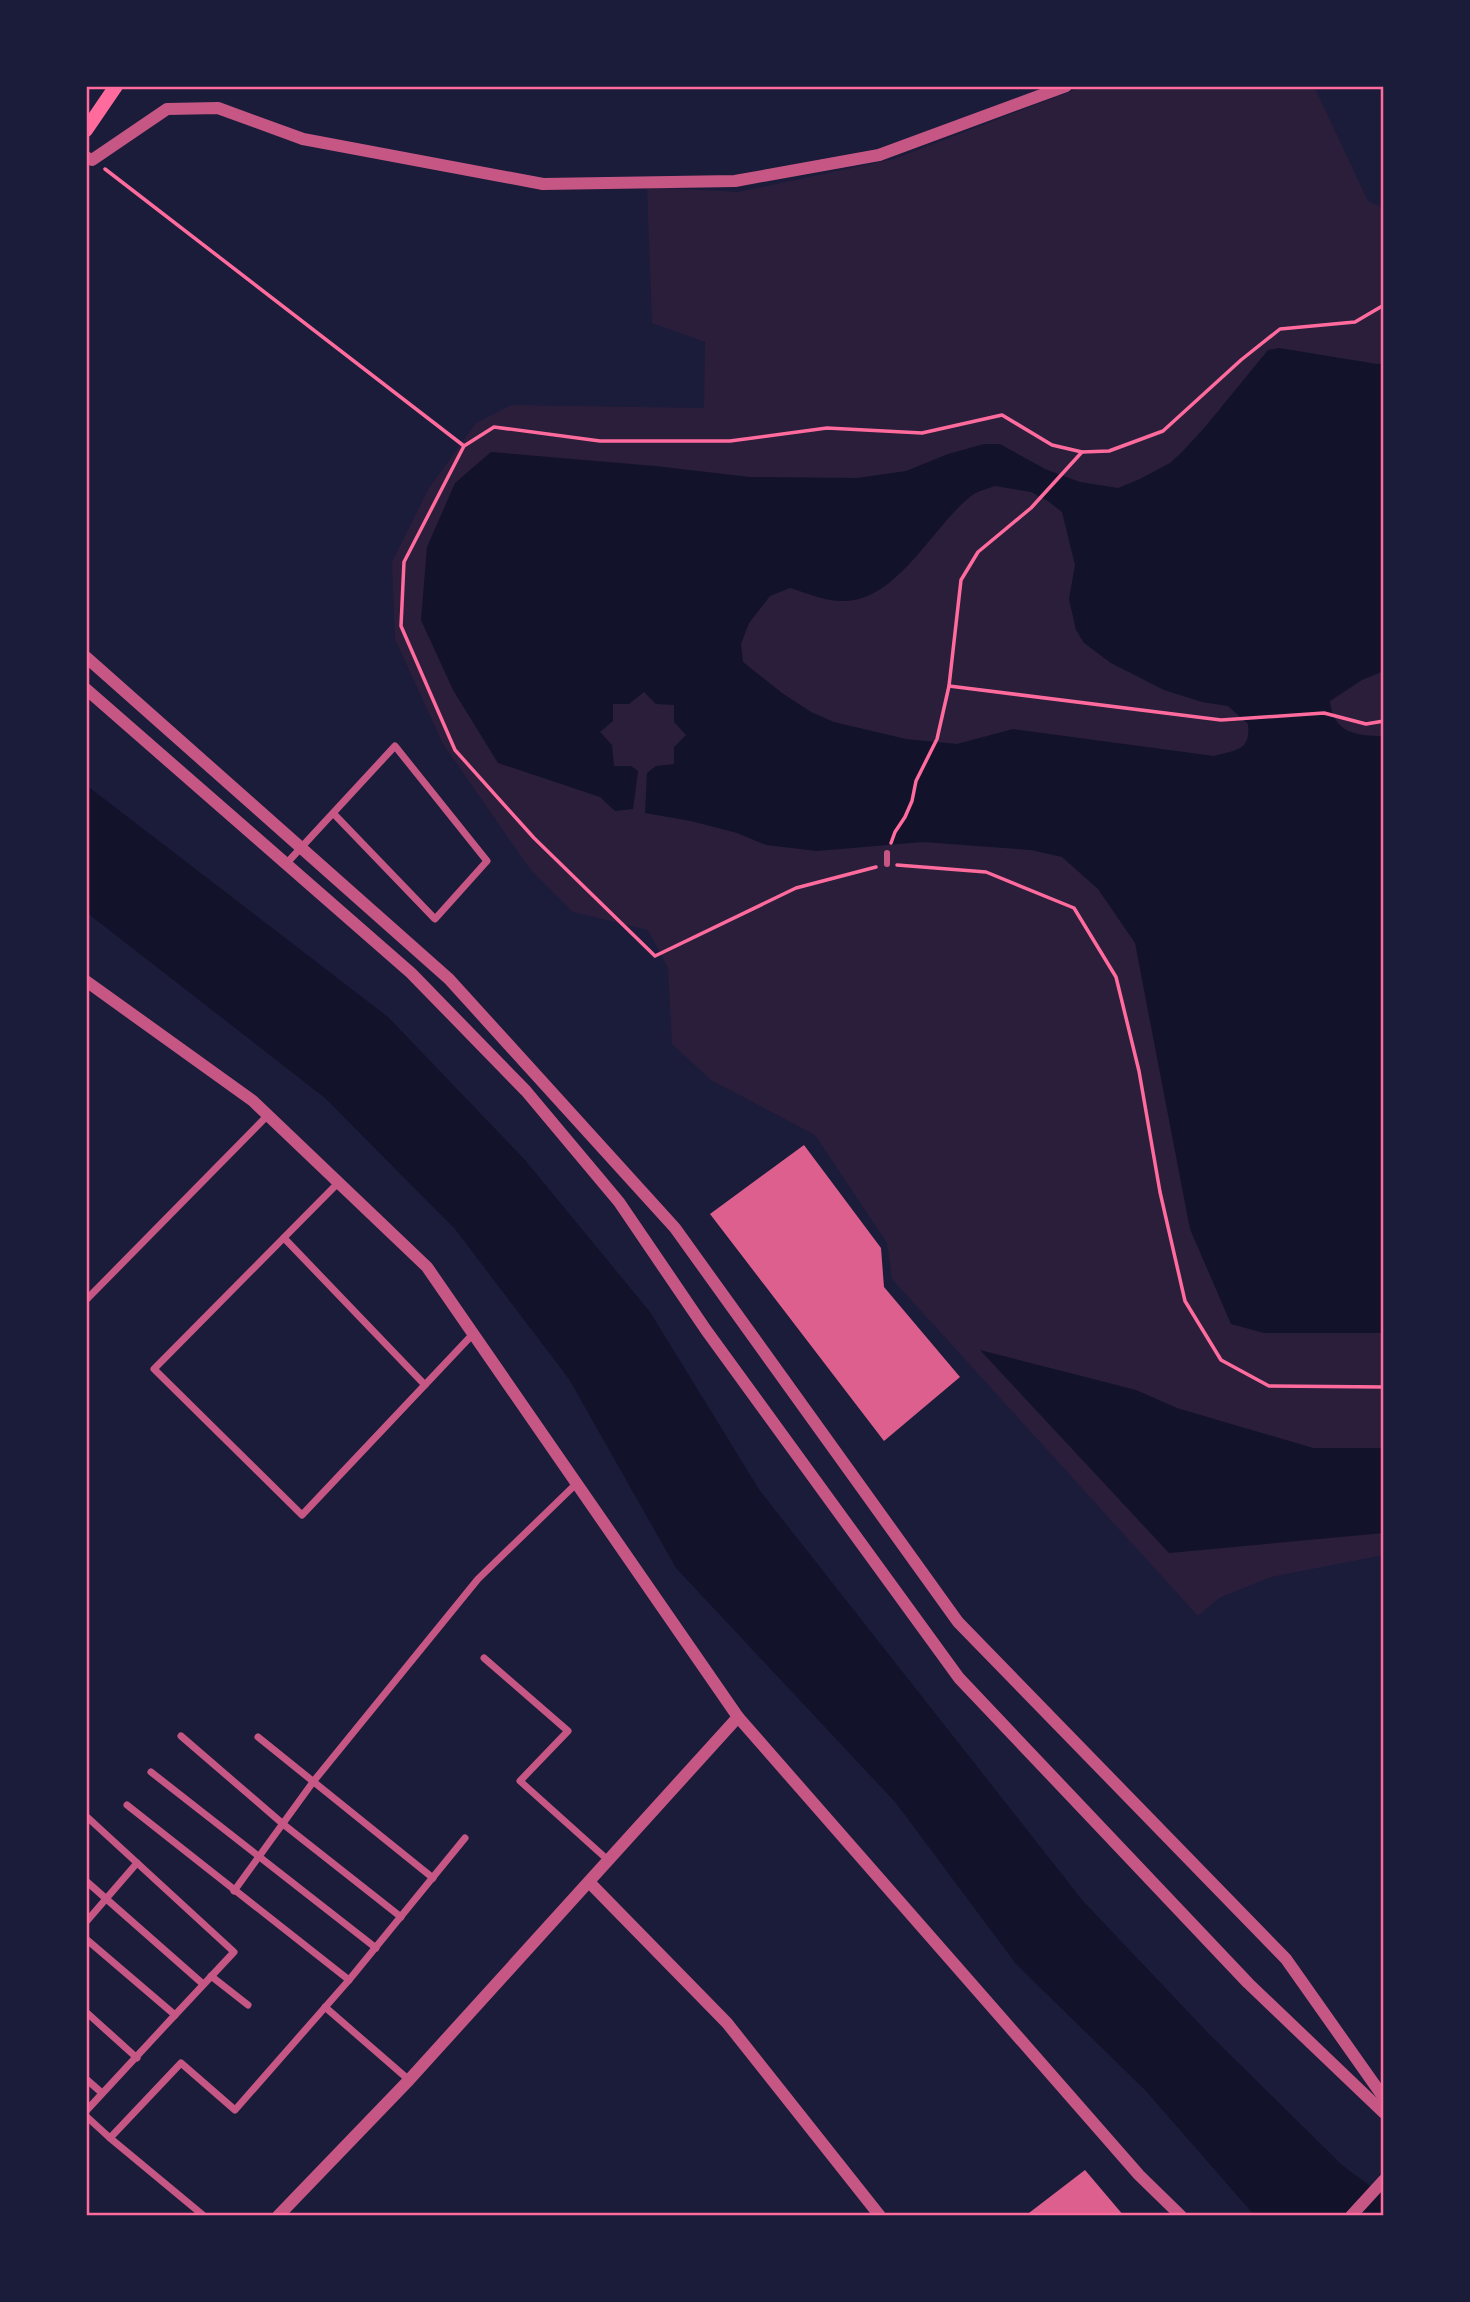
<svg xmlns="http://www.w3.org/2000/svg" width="1470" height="2302" font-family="'Roboto Condensed',sans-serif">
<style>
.green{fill:#2a1e3b}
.water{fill:#12122b;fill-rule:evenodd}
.building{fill:#dd5f8e}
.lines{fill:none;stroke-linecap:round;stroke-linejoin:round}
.path{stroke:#ff6b9d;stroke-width:3.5}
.pedestrian{stroke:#c65784;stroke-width:6}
.minor{stroke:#c65784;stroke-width:7}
.tertiary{stroke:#c65784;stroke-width:12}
.secondary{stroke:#ff6b9d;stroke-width:14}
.neatline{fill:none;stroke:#ff6b9d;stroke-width:2.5}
</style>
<rect width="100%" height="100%" fill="#1b1b3a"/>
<path class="green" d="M 1085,86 L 1314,86 L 1368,201 L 1384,208 L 1384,1555 L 1271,1577 L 1219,1598 L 1198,1616 L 892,1279 L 887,1243 L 815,1135 L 711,1080 L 672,1044 L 668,968 L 648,930 L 573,912 L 530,869 L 443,744 L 395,639 L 392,562 L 429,488 L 476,423 L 511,405 L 704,408 L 705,342 L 652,323 L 647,187 L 738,192 L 894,159 Z"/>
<g class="water">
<path d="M 1279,348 L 1377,364 L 1384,363 L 1384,671 L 1362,680 L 1330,701 C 1333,733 1356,736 1384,736 L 1384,1333 L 1264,1333 L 1231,1324 L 1190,1229 L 1135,943 L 1098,889 L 1062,857 L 1031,850 L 923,842 L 817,851 L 766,845 L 737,833 L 691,821 L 645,813 L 647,773 L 656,766 L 674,764 L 674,747 L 686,735 L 674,722 L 674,705 L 656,704 L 644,692 L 629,704 L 613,704 L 613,721 L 600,732 L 612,745 L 614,766 L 631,766 L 638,771 L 633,809 L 615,811 L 600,797 L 498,763 L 453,690 L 421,620 L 427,547 L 455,483 L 491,452 L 655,466 L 750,477 L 857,478 L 906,471 L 948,454 L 984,444 L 1000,444 L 1045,469 L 1080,482 L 1118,488 L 1140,479 L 1170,463 L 1182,452 L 1205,427 L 1268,350 ZM 995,486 L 1031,492 L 1048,501 L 1062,512 L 1075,565 L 1069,599 L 1076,630 L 1084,643 L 1111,663 L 1164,690 L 1202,702 L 1228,706 L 1248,724 C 1251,751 1236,750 1214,756 L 1013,729 L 957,744 L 906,739 L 834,722 L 811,712 L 782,693 L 743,662 L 741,644 L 749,623 L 770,596 L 790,588 C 807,593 824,601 842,601 C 896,603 932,527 971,496 C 977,491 987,489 995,486 Z"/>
<path d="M 86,785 L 388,1017 L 525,1160 L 650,1312 L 760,1491 L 1083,1901 L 1209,2034 L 1343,2166 L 1384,2196 L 1384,2216 L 1255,2216 L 1146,2091 L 1016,1964 L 896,1803 L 676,1568 L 569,1379 L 455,1229 L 325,1098 L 86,912 Z"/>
<path d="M 980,1350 L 1136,1390 L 1177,1408 L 1313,1448 L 1384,1448 L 1384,1533 L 1169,1553 Z"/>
</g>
<g class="building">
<path d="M 804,1145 L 881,1248 L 884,1287 L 960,1377 L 884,1441 L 710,1214 Z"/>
<path d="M 1085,2170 L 1124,2216 L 1025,2216 Z"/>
</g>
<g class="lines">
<g class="path">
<path d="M 105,169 L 464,446"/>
<path d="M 949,686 L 1221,720 L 1324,713 L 1366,724 L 1384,721"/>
<path d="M 891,843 L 895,832 L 905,817 L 912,801 L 916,781 L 937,739 L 949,686 L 961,580 L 978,552 L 1031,508 L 1082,452"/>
<path d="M 897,865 L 986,872 L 1074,908 L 1116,977 L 1139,1071 L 1160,1192 L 1185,1301 L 1221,1360 L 1269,1386 L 1384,1387"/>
<path d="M 876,867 L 796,888 L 655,956 L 534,838 L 455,750 L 401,626 L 404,562 L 464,446 L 494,427 L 600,441 L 730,441 L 827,428 L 922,433 L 1002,415 L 1052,445 L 1082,452 L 1109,451 L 1163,431 L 1241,360 L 1280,329 L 1355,322 L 1384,305"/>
</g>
<path class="pedestrian" d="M 887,853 L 887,864"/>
<g class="minor">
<path d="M 285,865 L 395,746 L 487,861 L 435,919 L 333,813"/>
<path d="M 338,1183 L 154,1369 L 302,1515 L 473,1334"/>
<path d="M 284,1238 L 425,1385"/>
<path d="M 86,1300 L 268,1115"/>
<path d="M 484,1658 L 568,1731 L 520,1781 L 609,1861"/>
<path d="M 181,1736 L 283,1824 L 401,1917"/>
<path d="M 258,1737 L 433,1878"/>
<path d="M 151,1772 L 376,1948"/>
<path d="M 127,1805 L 349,1980"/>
<path d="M 86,1816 L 234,1952 L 175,2015 L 86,1939"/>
<path d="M 86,1881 L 203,1984"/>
<path d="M 234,1891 L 313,1782 L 478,1579 L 576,1484"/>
<path d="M 86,1922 L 137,1863"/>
<path d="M 211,1976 L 248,2005"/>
<path d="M 325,2007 L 409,2080"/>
<path d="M 86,2012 L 137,2058"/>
<path d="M 86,2079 L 102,2093"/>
<path d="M 86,2111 L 175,2015"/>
<path d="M 86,2119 L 87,2117 L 110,2138 L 181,2063 L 235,2110 L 349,1980 L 465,1838"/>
<path d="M 110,2138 L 204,2216"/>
</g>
<g class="tertiary">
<path d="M 86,157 L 92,160 L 167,109 L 218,108 L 303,139 L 543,184 L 735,181 L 879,155 L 1066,86"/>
<path d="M 86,657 L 449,979 L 675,1228 L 958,1622 L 1286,1959 L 1384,2098"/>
<path d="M 86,689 L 411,973 L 526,1091 L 619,1202 L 706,1330 L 959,1678 L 1248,1983 L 1384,2113"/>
<path d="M 86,981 L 253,1101 L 427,1267 L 738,1717 L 1139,2175 L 1181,2216"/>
<path d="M 590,1883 L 727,2023 L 880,2216"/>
<path d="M 278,2216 L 409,2080 L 738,1717"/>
<path d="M 1351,2216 L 1384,2180"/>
</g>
<path class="secondary" d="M 86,130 L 116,86"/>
</g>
<rect width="1470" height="2302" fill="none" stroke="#1b1b3a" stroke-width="175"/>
<rect x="88" y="88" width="1294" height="2126" class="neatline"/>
</svg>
